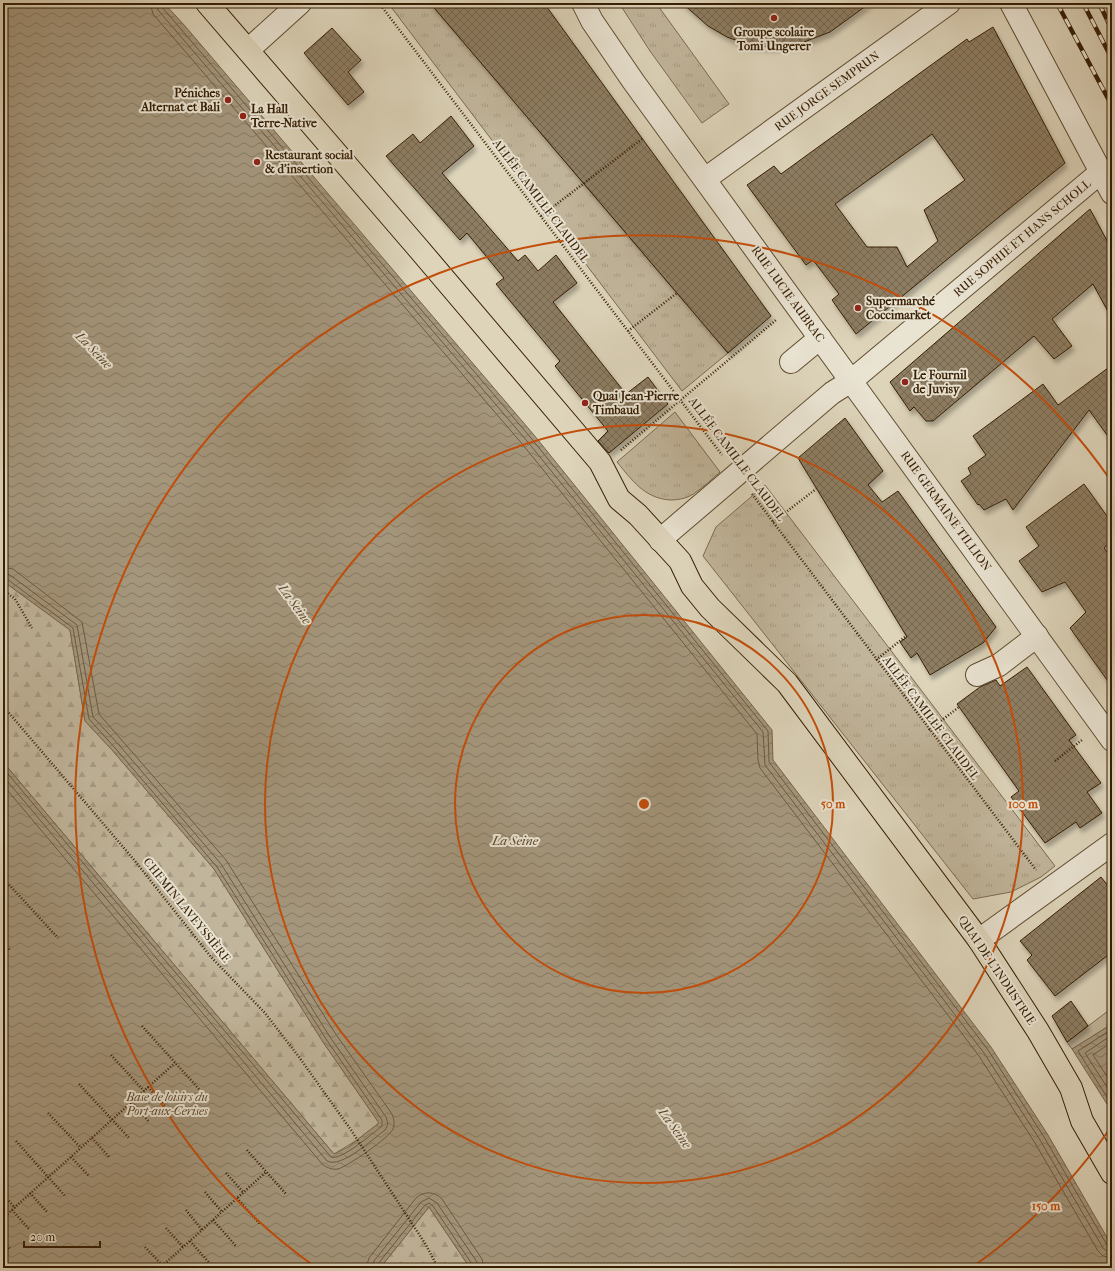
<svg xmlns="http://www.w3.org/2000/svg" width="1115" height="1271" font-family="'IM FELL French Canon',serif">
<style>
.grass{fill:url(#grass-tufts);stroke:#7c6a4f}
.forest{fill:url(#forest-firs);stroke:#7c6a4f}
.water{fill:url(#water-waves);stroke:#78664c}
.lines{fill:none;stroke-linecap:round;stroke-linejoin:round}
.shore{stroke:#6d5a40;stroke-width:1}
.building{fill:url(#building-cross-hatch);stroke:#361e03;fill-rule:evenodd;filter:url(#shadow)}
.minor-casing{stroke:#604c31;stroke-width:24}
.major-casing{stroke:#361e03;stroke-width:24}
.path{stroke:#361e03;stroke-width:2.5;stroke-dasharray:1 2;stroke-linecap:butt}
.minor{stroke:#e9e3d2;stroke-width:22}
.major{stroke:#ddd4ba;stroke-width:22}
.rail-casing{stroke:#361e03;stroke-width:4.5}
.rail{stroke:#e9e3d2;stroke-width:3;stroke-dasharray:9;stroke-linecap:butt}
.ring{fill:none;stroke:#c44d0a;stroke-width:2}
.poi-dot{fill:#8f2418;stroke:#e9e3d2;stroke-width:1.5}
.labels{text-anchor:middle;dominant-baseline:central;stroke-width:4;stroke-linejoin:round;paint-order:stroke}
.poi-label{font-size:12px;font-weight:bold;fill:#361e03;stroke:#e9e3d2;text-anchor:start}
.street-label{font-size:12px;fill:#361e03;stroke:#e9e3d2}
.park-label{font-size:12px;font-style:italic;fill:#594429;stroke:#e9e3d2}
.water-label{font-size:13px;font-style:italic;fill:#5c482d;stroke:#e9e3d2}
.centre{fill:#c44d0a;stroke:#e9e3d2;stroke-width:2}
.ring-label{font-size:12px;text-anchor:middle;font-weight:bold;fill:#c44d0a;stroke:#e9e3d2;stroke-width:4;stroke-linejoin:round;paint-order:stroke}
</style>
<defs>
<pattern id="grass-tufts" width="24" height="20" patternUnits="userSpaceOnUse"><rect width="24" height="20" fill="#c1b59b"/><path d="M3 7l-1-3M5 7V3M7 7l1-3M15 17l-1-3M17 17v-4M19 17l1-3" fill="none" stroke="#a69b84"/></pattern>
<pattern id="forest-firs" width="22" height="20" patternUnits="userSpaceOnUse"><rect width="22" height="20" fill="#c1b59b"/><path d="M5 1l3.5 6h-7zM16 11l3.5 6h-7z" fill="#a69b84"/></pattern>
<pattern id="water-waves" width="16" height="10" patternUnits="userSpaceOnUse"><rect width="16" height="10" fill="#a4967c"/><path d="M0 5q4-4 8 0t8 0" fill="none" stroke="#867a63"/></pattern>
<pattern id="building-cross-hatch" width="8" height="8" patternUnits="userSpaceOnUse"><rect width="8" height="8" fill="#8d7d62"/><path d="M0 0l8 8M0 8l8-8" fill="none" stroke="#74664f"/></pattern>
<filter id="shadow"><feDropShadow dx="2.5" dy="4.5" stdDeviation="2" flood-color="#0004"/></filter>
</defs>
<rect width="100%" height="100%" fill="#ddd4ba"/>
<filter id="stains"><feTurbulence type="fractalNoise" baseFrequency=".005" numOctaves="4"/><feColorMatrix values="0 0 0 0 .2 0 0 0 0 .09 0 0 0 0 .02 0 0 0 .5 -.17"/></filter>
<radialGradient id="worn" r=".72"><stop offset=".6" stop-color="#630" stop-opacity="0"/><stop offset="1" stop-color="#630" stop-opacity=".3"/></radialGradient>
<g class="grass">
<path d="M 388,3 L 430,3 L 728,353 L 682,391 Z"/>
<path d="M 619,3 L 656,3 L 729,104 L 702,123 L 650,51 Z"/>
<path d="M 675,412 L 720,472 C 712,479 705,486 696,492 C 689,498 679,500 670,500 C 644,498 632,480 617,462 Z"/>
<path d="M 765,485 L 1055,866 L 1041,877 L 1011,892 L 973,899 L 703,556 L 716,527 Z"/>
<path d="M 1112,1008 L 1112,1024 L 1072,1049 L 1067,1042 Z"/>
</g>
<g class="forest">
<path d="M 3,581 L 70,630 L 85,721 L 113,751 L 214,869 L 323,1042 L 379,1123 L 357,1140 L 334,1154 L 3,762 Z"/>
<path d="M 429,1207 L 470,1268 L 380,1268 Z"/>
</g>
<g class="water">
<path d="M 3,3 L 164,3 L 185,26 L 534,435 L 772,730 L 773,760 L 991,1047 L 1048,1135 L 1112,1246 L 1112,1268 L 470,1268 L 429,1207 L 380,1268 L 3,1268 L 3,762 L 334,1154 L 348,1147 L 379,1123 L 323,1042 L 214,869 L 113,751 L 85,721 L 70,630 L 3,581 Z"/>
<path d="M 1112,1024 L 1112,1112 L 1072,1049 Z"/>
</g>
<g class="lines">
<g class="shore">
<path d="M 150,3 L 153,14 L 523,445 L 757,734 L 758,760 L 760,768 L 979,1056 L 1035,1143 L 1098,1251 L 1103,1256 L 1112,1258"/>
<path d="M 156,3 L 158,10 L 527,441 L 763,732 L 765,765 L 984,1053 L 1040,1140 L 1103,1248 L 1107,1251 L 1112,1252"/>
<path d="M 161,3 L 162,7 L 531,438 L 768,731 L 769,762 L 988,1050 L 1044,1137 L 1107,1245 L 1112,1247"/>
<path d="M 3,567 L 13,569 L 82,622 L 99,714 L 226,860 L 335,1033 L 392,1114 C 394,1119 395,1124 393,1129 C 389,1138 348,1166 338,1169 C 333,1170 328,1168 323,1165 L 3,785"/>
<path d="M 3,573 L 10,575 L 77,625 L 93,717 L 120,746 L 221,864 L 330,1037 L 386,1117 L 388,1124 L 385,1130 C 374,1138 341,1169 327,1161 L 3,776"/>
<path d="M 3,578 L 7,579 L 73,628 L 89,719 L 116,749 L 217,867 L 326,1039 L 382,1120 L 382,1126 C 373,1133 341,1161 331,1157 L 3,768"/>
<path d="M 1112,1029 L 1078,1051 L 1112,1105"/>
<path d="M 1112,1035 L 1085,1053 L 1112,1095"/>
<path d="M 1112,1042 L 1093,1055 L 1112,1084"/>
<path d="M 366,1268 L 369,1258 L 416,1198 C 424,1191 434,1191 442,1199 L 482,1259 L 484,1268"/>
<path d="M 372,1268 L 374,1261 L 421,1202 L 429,1198 L 437,1203 L 477,1262 L 478,1268"/>
<path d="M 377,1268 L 378,1264 L 425,1205 L 429,1203 L 433,1206 L 472,1264 L 473,1268"/>
</g>
</g>
<g class="building">
<path d="M 430,3 L 544,3 L 771,316 L 728,353 Z"/>
<path d="M 682,3 L 870,3 L 830,32 L 799,44 L 771,47 L 749,45 L 727,37 L 708,26 Z"/>
<path d="M 993,27 L 1065,163 L 856,334 L 832,300 L 839,294 L 813,260 L 806,265 L 747,185 L 774,166 L 781,174 L 967,39 L 969,42 ZM 932,134 L 965,180 L 924,210 L 938,241 L 907,267 L 897,247 L 867,247 L 835,204 Z"/>
<path d="M 332,28 L 361,60 L 348,72 L 364,92 L 348,105 L 304,53 Z"/>
<path d="M 451,116 L 474,146 L 442,173 L 518,261 L 525,255 L 538,271 L 556,255 L 577,283 L 553,302 L 626,394 L 648,377 L 668,404 L 609,453 L 598,441 L 608,431 L 555,366 L 560,361 L 496,284 L 504,278 L 467,233 L 460,240 L 386,156 L 413,134 L 420,143 Z"/>
<path d="M 1090,209 L 1112,250 L 1112,319 L 1093,284 L 1052,319 L 1072,346 L 1054,359 L 1034,336 L 933,421 L 926,421 L 914,407 L 910,411 L 890,382 Z"/>
<path d="M 1112,365 L 1112,442 L 1089,410 L 1013,510 L 1006,499 L 984,510 L 979,504 L 978,505 L 961,481 L 971,474 L 968,468 L 986,455 L 973,436 L 1043,384 L 1058,405 Z"/>
<path d="M 845,418 L 883,471 L 868,485 L 882,502 L 898,491 L 996,627 L 983,643 L 930,675 L 917,653 L 911,658 L 900,642 L 907,637 L 798,458 Z"/>
<path d="M 1084,484 L 1112,523 L 1112,540 L 1104,548 L 1112,559 L 1112,687 L 1070,628 L 1086,612 L 1065,582 L 1042,592 L 1019,561 L 1039,546 L 1026,527 Z"/>
<path d="M 1027,667 L 1076,735 L 1069,740 L 1101,783 L 1087,792 L 1102,813 L 1080,828 L 1076,822 L 1045,843 L 1011,797 L 1019,791 L 957,704 L 980,687 L 996,680 L 1000,686 Z"/>
<path d="M 1101,877 L 1112,891 L 1112,952 L 1055,996 L 1027,960 L 1032,955 L 1020,941 Z"/>
<path d="M 1071,1001 L 1088,1026 L 1067,1042 L 1052,1016 Z"/>
</g>
<g class="lines">
<g class="minor-casing">
<g id="minor">
<path d="M 583,3 L 592,21 L 633,81 L 851,381 L 832,393 L 660,540"/>
<path d="M 1011,3 L 1112,193"/>
<path d="M 248,50 L 300,3"/>
<path d="M 1101,172 L 851,381 L 1112,740"/>
<path d="M 705,179 L 949,3"/>
<path d="M 791,362 L 820,338"/>
<path d="M 977,675 L 999,665 L 1037,636"/>
<path d="M 979,940 L 1112,844"/>
</g>
</g>
<g class="major-casing">
<path id="major" d="M 207,3 L 418,248 L 600,462 L 619,499 L 638,515 L 680,561 L 692,586 L 710,608 L 787,683 L 979,940 L 1038,1031 L 1071,1088 L 1082,1121 L 1112,1173"/>
</g>
<g class="path">
<path d="M 379,3 L 722,455"/>
<path d="M 541,216 L 642,139"/>
<path d="M 628,331 L 677,293"/>
<path d="M 621,450 L 776,320"/>
<path d="M 752,494 L 1036,870"/>
<path d="M 773,522 L 816,489"/>
<path d="M 3,590 L 15,599 L 32,628"/>
<path d="M 876,660 L 906,636"/>
<path d="M 3,706 L 135,861 L 211,957 L 265,1013 L 299,1057 L 351,1130 L 426,1245 L 438,1268"/>
<path d="M 929,730 L 959,707"/>
<path d="M 1055,761 L 1082,740"/>
<path d="M 3,878 L 58,938"/>
<path d="M 3,890 L 9,884"/>
<path d="M 3,942 L 10,950"/>
<path d="M 142,1026 L 208,1099"/>
<path d="M 111,1055 L 144,1091"/>
<path d="M 79,1084 L 130,1139"/>
<path d="M 148,1087 L 166,1107"/>
<path d="M 132,1102 L 149,1122"/>
<path d="M 48,1113 L 81,1148"/>
<path d="M 92,1138 L 110,1158"/>
<path d="M 16,1141 L 66,1197"/>
<path d="M 247,1150 L 286,1194"/>
<path d="M 71,1157 L 89,1176"/>
<path d="M 226,1173 L 243,1192"/>
<path d="M 205,1192 L 222,1212"/>
<path d="M 30,1193 L 48,1213"/>
<path d="M 3,1194 L 15,1208"/>
<path d="M 237,1198 L 260,1224"/>
<path d="M 12,1210 L 30,1230"/>
<path d="M 186,1210 L 202,1230"/>
<path d="M 3,1218 L 175,1063"/>
<path d="M 213,1220 L 236,1246"/>
<path d="M 166,1228 L 183,1247"/>
<path d="M 3,1241 L 10,1249"/>
<path d="M 190,1241 L 213,1267"/>
<path d="M 145,1247 L 163,1266"/>
<path d="M 124,1266 L 126,1268"/>
<path d="M 160,1268 L 266,1172"/>
</g>
<use href="#minor" class="minor"/>
<use href="#major" class="major"/>
<g class="rail-casing">
<g id="rail">
<path d="M 1057,3 L 1112,106"/>
<path d="M 1083,3 L 1112,59"/>
<path d="M 1099,3 L 1112,30"/>
<path d="M 1111,3 L 1112,4"/>
</g>
</g>
<use href="#rail" class="rail"/>
</g>
<g class="ring">
<circle cx="644" cy="804" r="189"/>
<circle cx="644" cy="804" r="379"/>
<path d="M1109 1130A568 568 0 0 1 974 1266M314 1266A568 568 0 1 1 1109 478"/>
</g>
<g class="poi-dot">
<circle cx="774" cy="18" r="4"/>
<circle cx="228" cy="100" r="4"/>
<circle cx="243" cy="116" r="4"/>
<circle cx="257" cy="162" r="4"/>
<circle cx="858" cy="308" r="4"/>
<circle cx="905" cy="382" r="4"/>
<circle cx="585" cy="403" r="4"/>
</g>
<g class="labels">
<g class="poi-label">
<text x="774" y="32" text-anchor="middle">Groupe scolaire<tspan x="774" dy="14">Tomi Ungerer</tspan></text>
<text x="220" y="93" text-anchor="end">Péniches<tspan x="220" dy="14">Alternat et Bali</tspan></text>
<text x="251" y="109">La Hall<tspan x="251" dy="14">Terre-Native</tspan></text>
<text x="265" y="155">Restaurant social<tspan x="265" dy="14">&amp; d'insertion</tspan></text>
<text x="866" y="301">Supermarché<tspan x="866" dy="14">Coccimarket</tspan></text>
<text x="913" y="375">Le Fournil<tspan x="913" dy="14">de Juvisy</tspan></text>
<text x="593" y="396">Quai Jean-Pierre<tspan x="593" dy="14">Timbaud</tspan></text>
</g>
<g class="street-label">
<text transform="translate(827 91) rotate(-36)">RUE JORGE SEMPRUN</text>
<text transform="translate(541 201) rotate(53)">ALLÉE CAMILLE CLAUDEL</text>
<text transform="translate(1022 238) rotate(-40)">RUE SOPHIE ET HANS SCHOLL</text>
<text transform="translate(788 294) rotate(54)">RUE LUCIE AUBRAC</text>
<text transform="translate(737 459) rotate(53)">ALLÉE CAMILLE CLAUDEL</text>
<text transform="translate(946 511) rotate(54)">RUE GERMAINE TILLION</text>
<text transform="translate(931 718) rotate(53)">ALLÉE CAMILLE CLAUDEL</text>
<text transform="translate(187 910) rotate(51)">CHEMIN LAVEYSSIÈRE</text>
<text transform="translate(997 970) rotate(56)">QUAI DE L'INDUSTRIE</text>
</g>
<g class="park-label">
<text x="167" y="1097">Base de loisirs du<tspan x="167" dy="14">Port-aux-Cerises</tspan></text>
</g>
<g class="water-label">
<text transform="translate(94 350) rotate(46)">La Seine</text>
<text transform="translate(295 604) rotate(54)">La Seine</text>
<text x="515" y="840">La Seine</text>
<text transform="translate(675 1128) rotate(54)">La Seine</text>
</g>
</g>
<circle cx="644" cy="804" r="6" class="centre"/>
<g class="ring-label">
<text x="833" y="808">50 m</text>
<text x="1023" y="808">100 m</text>
<text x="1046" y="1210">150 m</text>
</g>
<rect width="1115" height="1271" fill="none" stroke="#ddd4ba" stroke-width="16"/>
<rect x="4" y="4" width="1107" height="1263" fill="none" stroke="#361e03" stroke-width="2"/>
<rect x="8" y="8" width="1099" height="1255" fill="none" stroke="#361e03"/>
<path d="M24 1241v6h76v-6" fill="none" stroke="#361e03" stroke-width="2"/>
<text x="30" y="1241" font-size="12" fill="#361e03" stroke="#e9e3d2" stroke-width="3" paint-order="stroke">20 m</text>
<rect width="100%" height="100%" filter="url(#stains)"/>
<rect width="100%" height="100%" fill="url(#worn)"/>
</svg>
